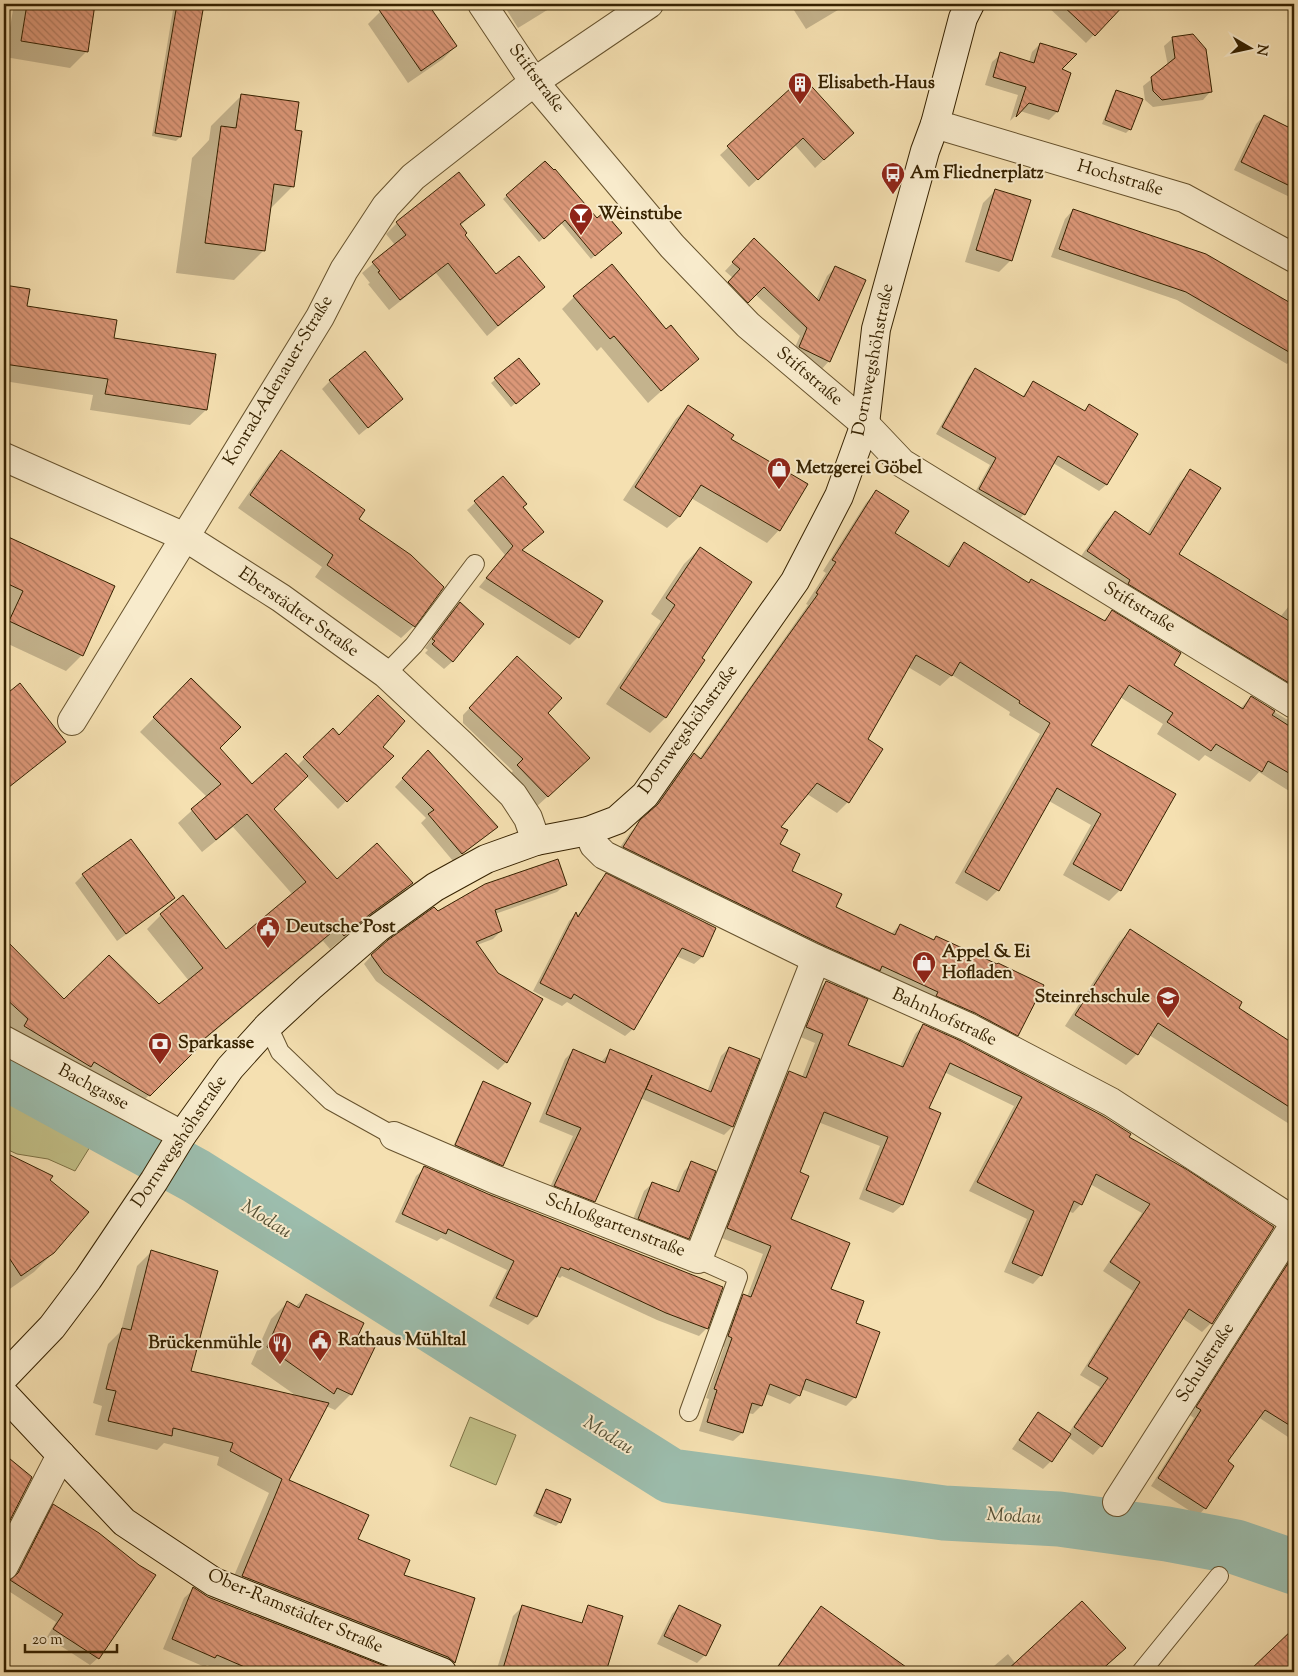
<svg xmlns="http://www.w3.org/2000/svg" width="1298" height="1676" font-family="'Sorts Mill Goudy',serif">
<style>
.grass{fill:url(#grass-dots);stroke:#7c7144}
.park{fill:#c2c087;stroke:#7c7144}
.shadow{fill:#0003}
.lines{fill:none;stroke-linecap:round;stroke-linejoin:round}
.river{stroke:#9cbdad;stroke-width:55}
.building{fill:url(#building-back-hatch);stroke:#362201}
.lane-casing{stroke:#66522d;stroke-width:20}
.street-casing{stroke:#66522d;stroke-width:30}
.secondary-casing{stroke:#362201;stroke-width:30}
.lane{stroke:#f8ebcc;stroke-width:18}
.street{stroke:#f8ebcc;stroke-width:28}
.secondary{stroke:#f8ebcc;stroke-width:28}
.labels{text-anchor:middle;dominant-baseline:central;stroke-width:4;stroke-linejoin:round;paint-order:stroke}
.street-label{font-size:18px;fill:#362201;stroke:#f8ebcc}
.poi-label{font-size:18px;font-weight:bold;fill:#362201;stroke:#f8ebcc;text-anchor:start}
.water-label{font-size:19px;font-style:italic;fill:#555035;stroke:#f8ebcc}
</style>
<defs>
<pattern id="grass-dots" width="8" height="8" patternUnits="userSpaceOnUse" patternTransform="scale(1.25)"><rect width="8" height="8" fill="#c2c087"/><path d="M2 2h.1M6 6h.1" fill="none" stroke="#a7a573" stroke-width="1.8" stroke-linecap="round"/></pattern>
<pattern id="building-back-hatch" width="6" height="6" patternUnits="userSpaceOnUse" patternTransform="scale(1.25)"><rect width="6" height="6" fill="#db9778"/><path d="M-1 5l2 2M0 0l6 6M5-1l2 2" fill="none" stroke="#b27b60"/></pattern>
</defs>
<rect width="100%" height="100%" fill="#f5e0b1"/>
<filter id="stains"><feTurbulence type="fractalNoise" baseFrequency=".004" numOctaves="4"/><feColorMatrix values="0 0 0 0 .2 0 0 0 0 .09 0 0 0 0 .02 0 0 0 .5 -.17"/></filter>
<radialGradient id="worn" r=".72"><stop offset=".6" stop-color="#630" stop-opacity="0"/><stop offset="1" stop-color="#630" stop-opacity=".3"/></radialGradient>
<path class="grass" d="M 4,1056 L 25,1069 L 147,1128 L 127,1157 L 4,1090 Z"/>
<g class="park">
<path d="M 4,1091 L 93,1142 L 75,1171 L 48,1159 L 17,1154 L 4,1148 Z"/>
<path d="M 470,1417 L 516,1435 L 496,1485 L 450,1466 Z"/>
</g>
<g class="shadow">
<path d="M 14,4 L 94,4 L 87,51 L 70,68 L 5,57 Z"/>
<path d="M 174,4 L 203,4 L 180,137 L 176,141 L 152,136 Z"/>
<path d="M 392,4 L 426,4 L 456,46 L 443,59 L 408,83 L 368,24 L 380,12 Z"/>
<path d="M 503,4 L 557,4 L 518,28 Z"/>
<path d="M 790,4 L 848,4 L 806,29 Z"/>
<path d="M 1045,4 L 1123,4 L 1086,43 Z"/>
<path d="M 1173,38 L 1211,91 L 1203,100 L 1153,107 L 1145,100 L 1143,86 L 1168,66 L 1164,46 Z"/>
<path d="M 1040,44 L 1060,70 L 1057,112 L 1049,120 L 1020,111 L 1010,121 L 1018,95 L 985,85 L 992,62 L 1001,54 L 1029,62 L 1032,52 Z"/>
<path d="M 803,79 L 844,141 L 815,168 L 795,145 L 749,187 L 720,155 Z"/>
<path d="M 1117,91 L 1130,129 L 1126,133 L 1102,124 L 1113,95 Z"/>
<path d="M 241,96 L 294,131 L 293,186 L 269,210 L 264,250 L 234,280 L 176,273 L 192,158 L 209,140 L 211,126 Z"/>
<path d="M 1264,116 L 1294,131 L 1294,199 L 1234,170 L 1256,124 Z"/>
<path d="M 545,162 L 597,220 L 616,237 L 591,259 L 561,223 L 539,242 L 503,199 Z"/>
<path d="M 458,174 L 483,205 L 460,226 L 464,235 L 496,276 L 543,287 L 487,336 L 436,273 L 389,310 L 368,284 L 370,283 L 362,273 L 395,245 L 386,234 L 397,223 Z"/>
<path d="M 995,191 L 1011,260 L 999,272 L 965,262 L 983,203 Z"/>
<path d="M 1073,210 L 1205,255 L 1294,306 L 1294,356 L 1287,364 L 1177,300 L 1051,257 L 1065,219 Z"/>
<path d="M 754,240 L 816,300 L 827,276 L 835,268 L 829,361 L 821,370 L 791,356 L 800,336 L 755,294 L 740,310 L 721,291 L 733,278 L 725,271 Z"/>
<path d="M 4,286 L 28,290 L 26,307 L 113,339 L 206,410 L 190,425 L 90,410 L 93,395 L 4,381 Z"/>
<path d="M 574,297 L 666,330 L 697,359 L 648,403 L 601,347 L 597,351 L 562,309 Z"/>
<path d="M 519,360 L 535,387 L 511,407 L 491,383 Z"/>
<path d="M 976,370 L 1022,397 L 1033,383 L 1083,411 L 1090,405 L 1137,434 L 1106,485 L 1099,491 L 1053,463 L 1024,514 L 1018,521 L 973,496 L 990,465 L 936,434 L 969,376 Z"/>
<path d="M 330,381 L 402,399 L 359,435 L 322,389 Z"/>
<path d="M 688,407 L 729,440 L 779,530 L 767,543 L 691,498 L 680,516 L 667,528 L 623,500 L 676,419 Z"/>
<path d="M 281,452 L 357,519 L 414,626 L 401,638 L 315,577 L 322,567 L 238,508 L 269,464 Z"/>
<path d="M 1191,471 L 1178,554 L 1280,617 L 1294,600 L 1294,704 L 1077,562 L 1104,523 L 1115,512 L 1147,534 L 1180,482 Z"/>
<path d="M 503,478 L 521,508 L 521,551 L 578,637 L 570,645 L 479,587 L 505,555 L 467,510 Z"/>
<path d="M 876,492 L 893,533 L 946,567 L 954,555 L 965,544 L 1028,584 L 1031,581 L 1103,621 L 1112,612 L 1172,665 L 1240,709 L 1251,697 L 1286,719 L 1294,721 L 1294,794 L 1259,772 L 1250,782 L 1205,755 L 1199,761 L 1157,734 L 1163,724 L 1120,697 L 1090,746 L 1120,890 L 1109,901 L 1063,875 L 1091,825 L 1049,801 L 998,890 L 987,901 L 955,883 L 1040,734 L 1009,715 L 1010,712 L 952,675 L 940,686 L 908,667 L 866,740 L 848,802 L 837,813 L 807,794 L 779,827 L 778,844 L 790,872 L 835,907 L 891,934 L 900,925 L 933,941 L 936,937 L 996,966 L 1017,1035 L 1007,1046 L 613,857 L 630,833 L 649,814 L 683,765 L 694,755 L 699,759 L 808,605 L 806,604 L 826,573 L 823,571 L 866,503 Z"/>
<path d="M 4,536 L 113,587 L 82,655 L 66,671 L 4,642 L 4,616 L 8,608 L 4,606 Z"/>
<path d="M 700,548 L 700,658 L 703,660 L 665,718 L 650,733 L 606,704 L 661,621 L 651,614 L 684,564 Z"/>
<path d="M 460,603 L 453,661 L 444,669 L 425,653 L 428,650 L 425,648 L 452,611 Z"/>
<path d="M 507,669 L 546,713 L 578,769 L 536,807 L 508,776 L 513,771 L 463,723 L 463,715 Z"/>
<path d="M 191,680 L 218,748 L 252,786 L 297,766 L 333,730 L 339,737 L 381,747 L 392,756 L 338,809 L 306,776 L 273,809 L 337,880 L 412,883 L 398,897 L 354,929 L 330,949 L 323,941 L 198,1045 L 199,1046 L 135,1109 L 15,1033 L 4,1023 L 4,940 L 64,1000 L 159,1006 L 189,981 L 147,929 L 161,915 L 183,897 L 226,951 L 293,895 L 233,827 L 202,852 L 178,823 L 207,797 L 140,732 Z"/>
<path d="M 20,685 L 7,788 L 4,783 L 4,698 Z"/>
<path d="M 428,752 L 496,827 L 453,861 L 421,823 L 426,818 L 395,787 Z"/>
<path d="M 83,875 L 173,898 L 165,906 L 117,941 L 75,883 Z"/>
<path d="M 606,875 L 715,928 L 702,957 L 694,964 L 676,956 L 633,1029 L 625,1036 L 567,1002 L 562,1006 L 533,991 L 569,921 L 576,914 L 577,917 L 598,883 Z"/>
<path d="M 566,884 L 557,892 L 495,914 L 501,931 L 493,939 L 477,945 L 506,1062 L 498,1070 L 376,981 L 364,964 L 372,955 L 438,912 Z"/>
<path d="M 1130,931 L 1237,1008 L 1294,1045 L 1294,1127 L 1149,1035 L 1137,1054 L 1126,1065 L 1065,1026 L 1119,942 Z"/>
<path d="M 826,982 L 846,1046 L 900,1067 L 915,1034 L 923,1025 L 1128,1138 L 1273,1227 L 1211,1323 L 1202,1332 L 1182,1318 L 1101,1446 L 1093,1455 L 1068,1437 L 1051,1461 L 1043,1469 L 1012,1449 L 1031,1422 L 1039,1414 L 1068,1434 L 1100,1387 L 1080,1375 L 1133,1291 L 1103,1271 L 1142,1213 L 1090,1184 L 1081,1204 L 1073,1213 L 1068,1211 L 1041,1275 L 1033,1284 L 1004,1272 L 1027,1219 L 969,1191 L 1014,1106 L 944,1072 L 927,1109 L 902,1205 L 893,1213 L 859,1199 L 880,1146 L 818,1122 L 798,1173 L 790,1220 L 829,1290 L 854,1324 L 855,1397 L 846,1406 L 801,1389 L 799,1395 L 790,1404 L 766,1394 L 761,1406 L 753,1414 L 748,1413 L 742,1433 L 733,1441 L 699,1431 L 709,1399 L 706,1398 L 724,1347 L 720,1345 L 735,1304 L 743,1296 L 747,1297 L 763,1254 L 719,1237 L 780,1081 L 789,1072 L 802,1077 L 815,1043 L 798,1036 L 817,991 Z"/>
<path d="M 729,1048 L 758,1060 L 732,1127 L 724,1135 L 640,1098 L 593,1201 L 585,1209 L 547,1194 L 573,1136 L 539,1122 L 565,1059 L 573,1051 L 601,1062 L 611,1051 L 707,1092 L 721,1056 Z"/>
<path d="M 484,1083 L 502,1165 L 499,1169 L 452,1149 L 480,1086 Z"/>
<path d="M 4,1154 L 33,1167 L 49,1181 L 54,1252 L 34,1272 L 4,1293 Z"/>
<path d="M 692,1163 L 688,1238 L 680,1246 L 630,1227 L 644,1191 L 653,1183 L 675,1192 L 684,1171 Z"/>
<path d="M 425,1168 L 488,1195 L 707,1328 L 699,1336 L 657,1320 L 562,1276 L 560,1278 L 556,1276 L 536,1317 L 528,1325 L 489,1306 L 507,1270 L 441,1238 L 437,1241 L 395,1222 L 416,1176 Z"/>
<path d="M 151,1252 L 189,1372 L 298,1397 L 251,1364 L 271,1319 L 287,1303 L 295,1307 L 306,1296 L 356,1338 L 351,1394 L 335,1410 L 326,1406 L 287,1481 L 402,1576 L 473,1599 L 453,1662 L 443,1672 L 228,1590 L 269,1493 L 217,1465 L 219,1457 L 164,1443 L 157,1450 L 95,1435 L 102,1406 L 93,1403 L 108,1344 L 121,1331 L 137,1266 Z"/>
<path d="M 1294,1252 L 1294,1441 L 1258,1417 L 1226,1462 L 1205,1508 L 1198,1516 L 1151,1486 L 1194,1418 L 1190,1415 Z"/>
<path d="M 4,1455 L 31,1477 L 4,1530 Z"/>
<path d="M 547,1490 L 560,1522 L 556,1526 L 533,1516 L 543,1494 Z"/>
<path d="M 53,1506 L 98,1658 L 90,1665 L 47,1637 L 56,1622 L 4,1588 L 12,1580 L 46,1513 Z"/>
<path d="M 194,1589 L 208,1598 L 397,1672 L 225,1672 L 207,1665 L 205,1667 L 163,1649 L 184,1598 Z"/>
<path d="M 523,1606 L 579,1623 L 562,1672 L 496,1672 L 513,1616 Z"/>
<path d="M 680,1606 L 705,1655 L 697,1663 L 657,1644 L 672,1614 Z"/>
<path d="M 821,1608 L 893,1659 L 903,1672 L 773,1672 L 812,1617 Z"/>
<path d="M 1283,1640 L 1294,1652 L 1294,1672 L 1250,1672 Z"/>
<path d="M 1124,1648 L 1098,1672 L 1053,1672 L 1048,1668 L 1043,1672 L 987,1672 L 1008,1654 L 1016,1664 Z"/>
</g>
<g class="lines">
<path class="river" d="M 4,1071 L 196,1176 L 671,1476 L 944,1513 L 1059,1519 L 1167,1534 L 1236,1547 L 1294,1567"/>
</g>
<g class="building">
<path d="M 27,4 L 95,4 L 88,52 L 21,41 Z"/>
<path d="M 177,4 L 204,4 L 181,137 L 155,133 Z"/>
<path d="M 375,4 L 428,4 L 457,46 L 421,71 Z"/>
<path d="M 1061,4 L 1125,4 L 1095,36 Z"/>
<path d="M 1193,34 L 1206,49 L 1212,92 L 1162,100 L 1153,91 L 1151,77 L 1175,58 L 1172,37 Z"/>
<path d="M 1040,43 L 1077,54 L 1062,69 L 1071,73 L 1058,112 L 1029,103 L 1016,117 L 1026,87 L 993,77 L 1000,52 L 1034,63 Z"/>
<path d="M 803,77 L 854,133 L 824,160 L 803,138 L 758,180 L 727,146 Z"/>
<path d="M 1116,90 L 1143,99 L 1131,130 L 1105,120 Z"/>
<path d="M 241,94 L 299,102 L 295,130 L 302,131 L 294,187 L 274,184 L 265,251 L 205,243 L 221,126 L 236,128 Z"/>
<path d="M 1264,115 L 1294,130 L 1294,188 L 1241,162 Z"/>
<path d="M 545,161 L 554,170 L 555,169 L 597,218 L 604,212 L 622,233 L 595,256 L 565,220 L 544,239 L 506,195 Z"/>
<path d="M 459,172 L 485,205 L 460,224 L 467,233 L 465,235 L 496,274 L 519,256 L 545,287 L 498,326 L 448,263 L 400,300 L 378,272 L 380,271 L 372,262 L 406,235 L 396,222 Z"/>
<path d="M 995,189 L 1031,200 L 1012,261 L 976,250 Z"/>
<path d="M 1073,209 L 1206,254 L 1294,305 L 1294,355 L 1186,292 L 1059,249 Z"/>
<path d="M 754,238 L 819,301 L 835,266 L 866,280 L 830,362 L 799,347 L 807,328 L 764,287 L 748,303 L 728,282 L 740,269 L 732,262 Z"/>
<path d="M 612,264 L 666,329 L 671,325 L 699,359 L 661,391 L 614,336 L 610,339 L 573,296 Z"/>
<path d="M 4,285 L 30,289 L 27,306 L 117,320 L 114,338 L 216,354 L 207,410 L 105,394 L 108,379 L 4,364 Z"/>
<path d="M 365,351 L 403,399 L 368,428 L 329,380 Z"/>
<path d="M 519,358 L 540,384 L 516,404 L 494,378 Z"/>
<path d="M 975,368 L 1024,397 L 1033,381 L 1085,411 L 1089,404 L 1138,434 L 1107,485 L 1058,456 L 1025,515 L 979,489 L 996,458 L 942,427 Z"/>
<path d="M 688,405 L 734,435 L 731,439 L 808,484 L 780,531 L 701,485 L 680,517 L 635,487 Z"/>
<path d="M 281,450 L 365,510 L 359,519 L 411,555 L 444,587 L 415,627 L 327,565 L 333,555 L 250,495 Z"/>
<path d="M 1190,469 L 1221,488 L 1179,554 L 1294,624 L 1294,686 L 1128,584 L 1130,580 L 1087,551 L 1115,511 L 1150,535 Z"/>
<path d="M 503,476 L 527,504 L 523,507 L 544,532 L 522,550 L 603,601 L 579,638 L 486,578 L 513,546 L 474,501 Z"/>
<path d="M 876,490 L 909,511 L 895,533 L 949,567 L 964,542 L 1029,583 L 1031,579 L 1105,621 L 1112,610 L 1181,653 L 1174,665 L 1243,709 L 1251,696 L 1275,711 L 1272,715 L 1294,729 L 1294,776 L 1268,761 L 1262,772 L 1216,744 L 1211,751 L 1167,722 L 1173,713 L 1129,685 L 1091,745 L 1176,794 L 1121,891 L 1073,864 L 1101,814 L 1057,788 L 999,891 L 965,872 L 1050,723 L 1019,703 L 1020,701 L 960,662 L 952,676 L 916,655 L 868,739 L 883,749 L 849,803 L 817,783 L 781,827 L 788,830 L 780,844 L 800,854 L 792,871 L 842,894 L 836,907 L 895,935 L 900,924 L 934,940 L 936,936 L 997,964 L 998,963 L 1044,985 L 1018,1036 L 975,1013 L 936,996 L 938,992 L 882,966 L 880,971 L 823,945 L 623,847 L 640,820 L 658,804 L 694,753 L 701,759 L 750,689 L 818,594 L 816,593 L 836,562 L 832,560 Z"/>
<path d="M 4,535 L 115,586 L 83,656 L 9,621 L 23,591 L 4,582 Z"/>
<path d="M 700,547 L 752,582 L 702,658 L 705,660 L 666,718 L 620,688 L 675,605 L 666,598 Z"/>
<path d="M 460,602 L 484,624 L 453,662 L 432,644 L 435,641 L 432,639 Z"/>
<path d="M 517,656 L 562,698 L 548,713 L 590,758 L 548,797 L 517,765 L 523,759 L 469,708 Z"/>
<path d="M 191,678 L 241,727 L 220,748 L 252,784 L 286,753 L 308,776 L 274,809 L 337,879 L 377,843 L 413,883 L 369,915 L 344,936 L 337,928 L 198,1044 L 200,1046 L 150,1096 L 94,1062 L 91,1067 L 24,1026 L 28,1019 L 4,997 L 4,938 L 64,999 L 109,955 L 159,1004 L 203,968 L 160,914 L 183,895 L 226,949 L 306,882 L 247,814 L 216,840 L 191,809 L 221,784 L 153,717 Z"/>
<path d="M 20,683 L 66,742 L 4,791 L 4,696 Z"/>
<path d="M 378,695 L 405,721 L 383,747 L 394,756 L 347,802 L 303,757 L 333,728 L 339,735 Z"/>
<path d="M 428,750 L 498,827 L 462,854 L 428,814 L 434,810 L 402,778 Z"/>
<path d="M 131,839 L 175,898 L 126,934 L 82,874 Z"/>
<path d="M 558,859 L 567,885 L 495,910 L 502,931 L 476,942 L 498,973 L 543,999 L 507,1063 L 384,973 L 371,955 L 388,940 L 434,907 L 438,911 L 485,884 Z"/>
<path d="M 606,873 L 716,928 L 703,957 L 682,948 L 634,1030 L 574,994 L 571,999 L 540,983 L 576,912 L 578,917 Z"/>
<path d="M 1130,929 L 1242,1002 L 1239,1008 L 1294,1044 L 1294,1110 L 1158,1023 L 1138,1055 L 1075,1015 Z"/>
<path d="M 826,981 L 868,999 L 848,1045 L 903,1067 L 923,1024 L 961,1041 L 1103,1116 L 1131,1134 L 1129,1137 L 1186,1169 L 1274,1227 L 1212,1324 L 1189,1309 L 1102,1447 L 1074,1427 L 1108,1378 L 1088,1366 L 1140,1282 L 1110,1262 L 1150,1204 L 1096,1174 L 1082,1205 L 1074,1201 L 1042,1276 L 1012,1263 L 1034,1211 L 977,1182 L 1022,1097 L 950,1063 L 929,1108 L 941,1113 L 903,1205 L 866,1190 L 888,1137 L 824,1112 L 800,1172 L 809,1176 L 791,1219 L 850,1243 L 831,1289 L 864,1301 L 856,1323 L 880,1332 L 856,1398 L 806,1379 L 800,1396 L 770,1384 L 762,1406 L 752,1403 L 743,1433 L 707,1422 L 717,1390 L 714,1389 L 732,1338 L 728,1336 L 743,1294 L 751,1297 L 771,1246 L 727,1228 L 789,1071 L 806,1078 L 823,1034 L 806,1027 Z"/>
<path d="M 729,1047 L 760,1059 L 733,1127 L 646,1089 L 652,1075 L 595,1202 L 554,1186 L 581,1128 L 546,1114 L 573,1049 L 605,1063 L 610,1049 L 711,1092 Z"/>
<path d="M 483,1081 L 531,1103 L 503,1166 L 455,1145 Z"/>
<path d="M 4,1152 L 53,1176 L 50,1180 L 89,1212 L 54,1253 L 21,1276 L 4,1250 Z"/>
<path d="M 691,1161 L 716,1171 L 689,1239 L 638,1219 L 652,1182 L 679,1192 Z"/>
<path d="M 424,1166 L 488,1194 L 723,1287 L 708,1329 L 666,1313 L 570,1268 L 569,1270 L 561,1267 L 537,1317 L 496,1298 L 514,1261 L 448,1229 L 446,1234 L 402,1214 Z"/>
<path d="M 151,1250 L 218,1271 L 191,1371 L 329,1403 L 289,1480 L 369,1515 L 358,1539 L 410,1560 L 404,1575 L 475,1598 L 455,1663 L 448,1657 L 242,1576 L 282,1479 L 230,1451 L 233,1443 L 173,1428 L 172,1436 L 108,1421 L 116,1391 L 106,1389 L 122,1328 L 131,1330 Z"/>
<path d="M 1294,1254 L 1294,1428 L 1265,1410 L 1228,1461 L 1234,1466 L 1206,1509 L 1158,1478 L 1201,1410 L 1196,1407 Z"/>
<path d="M 306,1294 L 364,1323 L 357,1338 L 375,1347 L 352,1395 L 337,1388 L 334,1394 L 267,1347 L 287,1301 L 299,1308 Z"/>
<path d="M 1038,1412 L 1071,1434 L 1052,1462 L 1019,1440 Z"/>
<path d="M 4,1454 L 32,1477 L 4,1532 Z"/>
<path d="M 546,1489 L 571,1499 L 561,1523 L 536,1513 Z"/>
<path d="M 53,1504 L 99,1533 L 139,1565 L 156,1575 L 99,1659 L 53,1629 L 63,1614 L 10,1580 L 18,1573 Z"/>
<path d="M 193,1587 L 208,1597 L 400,1672 L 256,1672 L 217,1655 L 215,1658 L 172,1639 Z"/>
<path d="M 1082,1601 L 1126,1648 L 1099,1672 L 1005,1672 Z"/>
<path d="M 522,1605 L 582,1623 L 588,1605 L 623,1616 L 606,1672 L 502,1672 Z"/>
<path d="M 679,1605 L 721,1625 L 706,1656 L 664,1636 Z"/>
<path d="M 821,1606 L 913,1672 L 774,1672 Z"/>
<path d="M 1294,1628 L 1294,1672 L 1248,1672 Z"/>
</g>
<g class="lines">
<g class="lane-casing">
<g id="lane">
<path d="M 386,674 L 414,645 L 475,564"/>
<path d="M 268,1026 L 280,1052 L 331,1101 L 394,1136"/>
<path d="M 689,1412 L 738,1277 L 698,1259"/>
<path d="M 1141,1672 L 1219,1576"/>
</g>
</g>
<g class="street-casing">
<g id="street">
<path d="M 482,4 L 534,82 L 672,246 L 748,325 L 865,424 L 902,463 L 1294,704"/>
<path d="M 935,124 L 1184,198 L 1294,258"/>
<path d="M 4,457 L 185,537 L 281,598 L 386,674 L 461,744 L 513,795 L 528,818 L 536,841"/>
<path d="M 72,721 L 320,317 L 344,270 L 386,206 L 413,177 L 534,82 L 649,4"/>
<path d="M 588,831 L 594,845 L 604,855 L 816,959 L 968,1027 L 1111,1102 L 1294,1221"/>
<path d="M 4,1040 L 182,1135"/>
<path d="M 394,1136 L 494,1179 L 698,1259 L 816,959"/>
<path d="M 1117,1502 L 1294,1225"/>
<path d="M 4,1566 L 61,1455"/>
</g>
</g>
<g class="secondary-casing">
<g id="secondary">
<path d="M 4,1377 L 52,1327 L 88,1279 L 154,1181 L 182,1135 L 230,1068 L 268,1026 L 310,987 L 378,928 L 435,887 L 486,859 L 536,841 L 588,831 L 617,820 L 645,795 L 795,581 L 839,496 L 865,424 L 876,329 L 925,151 L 935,124 L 963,18 L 970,4"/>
<path d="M 4,1394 L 124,1522 L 214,1582 L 442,1672"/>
</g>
</g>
<use href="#lane" class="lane"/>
<use href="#street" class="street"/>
<use href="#secondary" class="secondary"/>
</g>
<defs>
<g id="building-pin" transform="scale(1.25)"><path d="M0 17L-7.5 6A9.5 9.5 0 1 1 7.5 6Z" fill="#8f2418" stroke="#f8ebcc"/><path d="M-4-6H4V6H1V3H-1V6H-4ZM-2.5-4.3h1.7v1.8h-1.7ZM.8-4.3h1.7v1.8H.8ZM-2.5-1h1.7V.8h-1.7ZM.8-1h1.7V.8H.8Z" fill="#fff"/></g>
<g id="bus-pin" transform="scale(1.25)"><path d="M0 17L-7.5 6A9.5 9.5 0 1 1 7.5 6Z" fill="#8f2418" stroke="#f8ebcc"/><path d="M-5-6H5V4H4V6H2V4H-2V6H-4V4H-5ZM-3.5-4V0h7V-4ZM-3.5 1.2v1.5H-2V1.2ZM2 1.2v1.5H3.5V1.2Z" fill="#fff"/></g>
<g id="bar-pin" transform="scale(1.25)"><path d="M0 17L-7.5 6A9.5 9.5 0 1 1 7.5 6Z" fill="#8f2418" stroke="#f8ebcc"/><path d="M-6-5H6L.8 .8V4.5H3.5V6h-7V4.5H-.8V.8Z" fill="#fff"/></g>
<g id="shop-pin" transform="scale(1.25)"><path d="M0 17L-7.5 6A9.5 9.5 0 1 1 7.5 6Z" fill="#8f2418" stroke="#f8ebcc"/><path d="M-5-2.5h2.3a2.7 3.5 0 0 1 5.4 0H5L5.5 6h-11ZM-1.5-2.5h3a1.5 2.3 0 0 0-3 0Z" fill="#fff"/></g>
<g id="civic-pin" transform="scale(1.25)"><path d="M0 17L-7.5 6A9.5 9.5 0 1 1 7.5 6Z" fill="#8f2418" stroke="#f8ebcc"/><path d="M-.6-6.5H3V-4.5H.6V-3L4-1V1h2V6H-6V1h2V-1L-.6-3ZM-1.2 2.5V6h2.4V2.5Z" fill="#fff"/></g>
<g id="school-pin" transform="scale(1.25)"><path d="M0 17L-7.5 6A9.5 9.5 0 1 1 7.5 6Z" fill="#8f2418" stroke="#f8ebcc"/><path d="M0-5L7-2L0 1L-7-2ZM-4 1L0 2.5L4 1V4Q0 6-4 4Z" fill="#fff"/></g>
<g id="bank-pin" transform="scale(1.25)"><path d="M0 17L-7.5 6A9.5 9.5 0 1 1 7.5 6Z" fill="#8f2418" stroke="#f8ebcc"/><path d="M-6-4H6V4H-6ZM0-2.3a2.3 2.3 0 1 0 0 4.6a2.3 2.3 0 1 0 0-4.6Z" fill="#fff"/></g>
<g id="restaurant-pin" transform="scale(1.25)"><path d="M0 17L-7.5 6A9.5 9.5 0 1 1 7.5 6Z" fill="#8f2418" stroke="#f8ebcc"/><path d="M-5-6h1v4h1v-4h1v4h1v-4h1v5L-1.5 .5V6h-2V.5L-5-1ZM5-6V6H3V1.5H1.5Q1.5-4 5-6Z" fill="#fff"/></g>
</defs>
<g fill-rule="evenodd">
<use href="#building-pin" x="800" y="84"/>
<use href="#bus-pin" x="893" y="174"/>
<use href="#bar-pin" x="581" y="215"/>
<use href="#shop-pin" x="779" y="469"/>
<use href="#civic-pin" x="268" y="928"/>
<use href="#shop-pin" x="924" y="963"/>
<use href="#school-pin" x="1168" y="998"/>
<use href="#bank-pin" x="160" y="1044"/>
<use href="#civic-pin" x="320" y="1341"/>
<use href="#restaurant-pin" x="280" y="1344"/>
</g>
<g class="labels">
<g class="street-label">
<text transform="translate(536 79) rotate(53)">Stiftstraße</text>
<text transform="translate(1120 179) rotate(16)">Hochstraße</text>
<text transform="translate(874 360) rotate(-79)">Dornwegshöhstraße</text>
<text transform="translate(809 377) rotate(40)">Stiftstraße</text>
<text transform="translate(279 381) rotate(-59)">Konrad-Adenauer-Straße</text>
<text transform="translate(1139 608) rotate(31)">Stiftstraße</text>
<text transform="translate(298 613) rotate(35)">Eberstädter Straße</text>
<text transform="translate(689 730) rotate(-54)">Dornwegshöhstraße</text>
<text transform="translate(944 1018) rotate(25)">Bahnhofstraße</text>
<text transform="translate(93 1088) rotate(28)">Bachgasse</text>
<text transform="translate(180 1142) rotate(-56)">Dornwegshöhstraße</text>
<text transform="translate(615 1226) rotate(21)">Schloßgartenstraße</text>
<text transform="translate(1206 1363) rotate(-57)">Schulstraße</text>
<text transform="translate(295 1612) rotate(23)">Ober-Ramstädter Straße</text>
</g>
<g class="poi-label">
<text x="818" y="84">Elisabeth-Haus</text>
<text x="910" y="174">Am Fliednerplatz</text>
<text x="598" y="215">Weinstube</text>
<text x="796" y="469">Metzgerei Göbel</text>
<text x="286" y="928">Deutsche Post</text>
<text x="942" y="953">Appel &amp; Ei<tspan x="942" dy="21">Hofladen</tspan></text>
<text x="1150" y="998" text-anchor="end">Steinrehschule</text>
<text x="178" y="1044">Sparkasse</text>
<text x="338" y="1341">Rathaus Mühltal</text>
<text x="262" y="1344" text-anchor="end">Brückenmühle</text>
</g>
<g class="water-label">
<text transform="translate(266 1220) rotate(32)">Modau</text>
<text transform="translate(608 1436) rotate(32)">Modau</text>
<text transform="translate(1014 1517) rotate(3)">Modau</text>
</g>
</g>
<rect width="1298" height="1676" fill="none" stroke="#f5e0b1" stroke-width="20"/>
<rect x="5" y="5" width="1288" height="1666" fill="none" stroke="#362201" stroke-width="2.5"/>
<rect x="10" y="10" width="1278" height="1656" fill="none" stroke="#362201"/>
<g transform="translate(1250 48) rotate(99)" stroke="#f8ebcc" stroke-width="4" paint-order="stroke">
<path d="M0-4L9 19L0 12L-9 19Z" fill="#362201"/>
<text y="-8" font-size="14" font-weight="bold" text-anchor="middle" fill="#362201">N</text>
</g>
<path d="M25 1644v8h92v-8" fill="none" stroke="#362201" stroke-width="2.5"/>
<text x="32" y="1644" font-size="15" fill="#362201" stroke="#f8ebcc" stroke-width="4" paint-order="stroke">20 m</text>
<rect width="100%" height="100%" filter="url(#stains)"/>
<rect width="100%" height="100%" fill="url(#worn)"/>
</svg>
